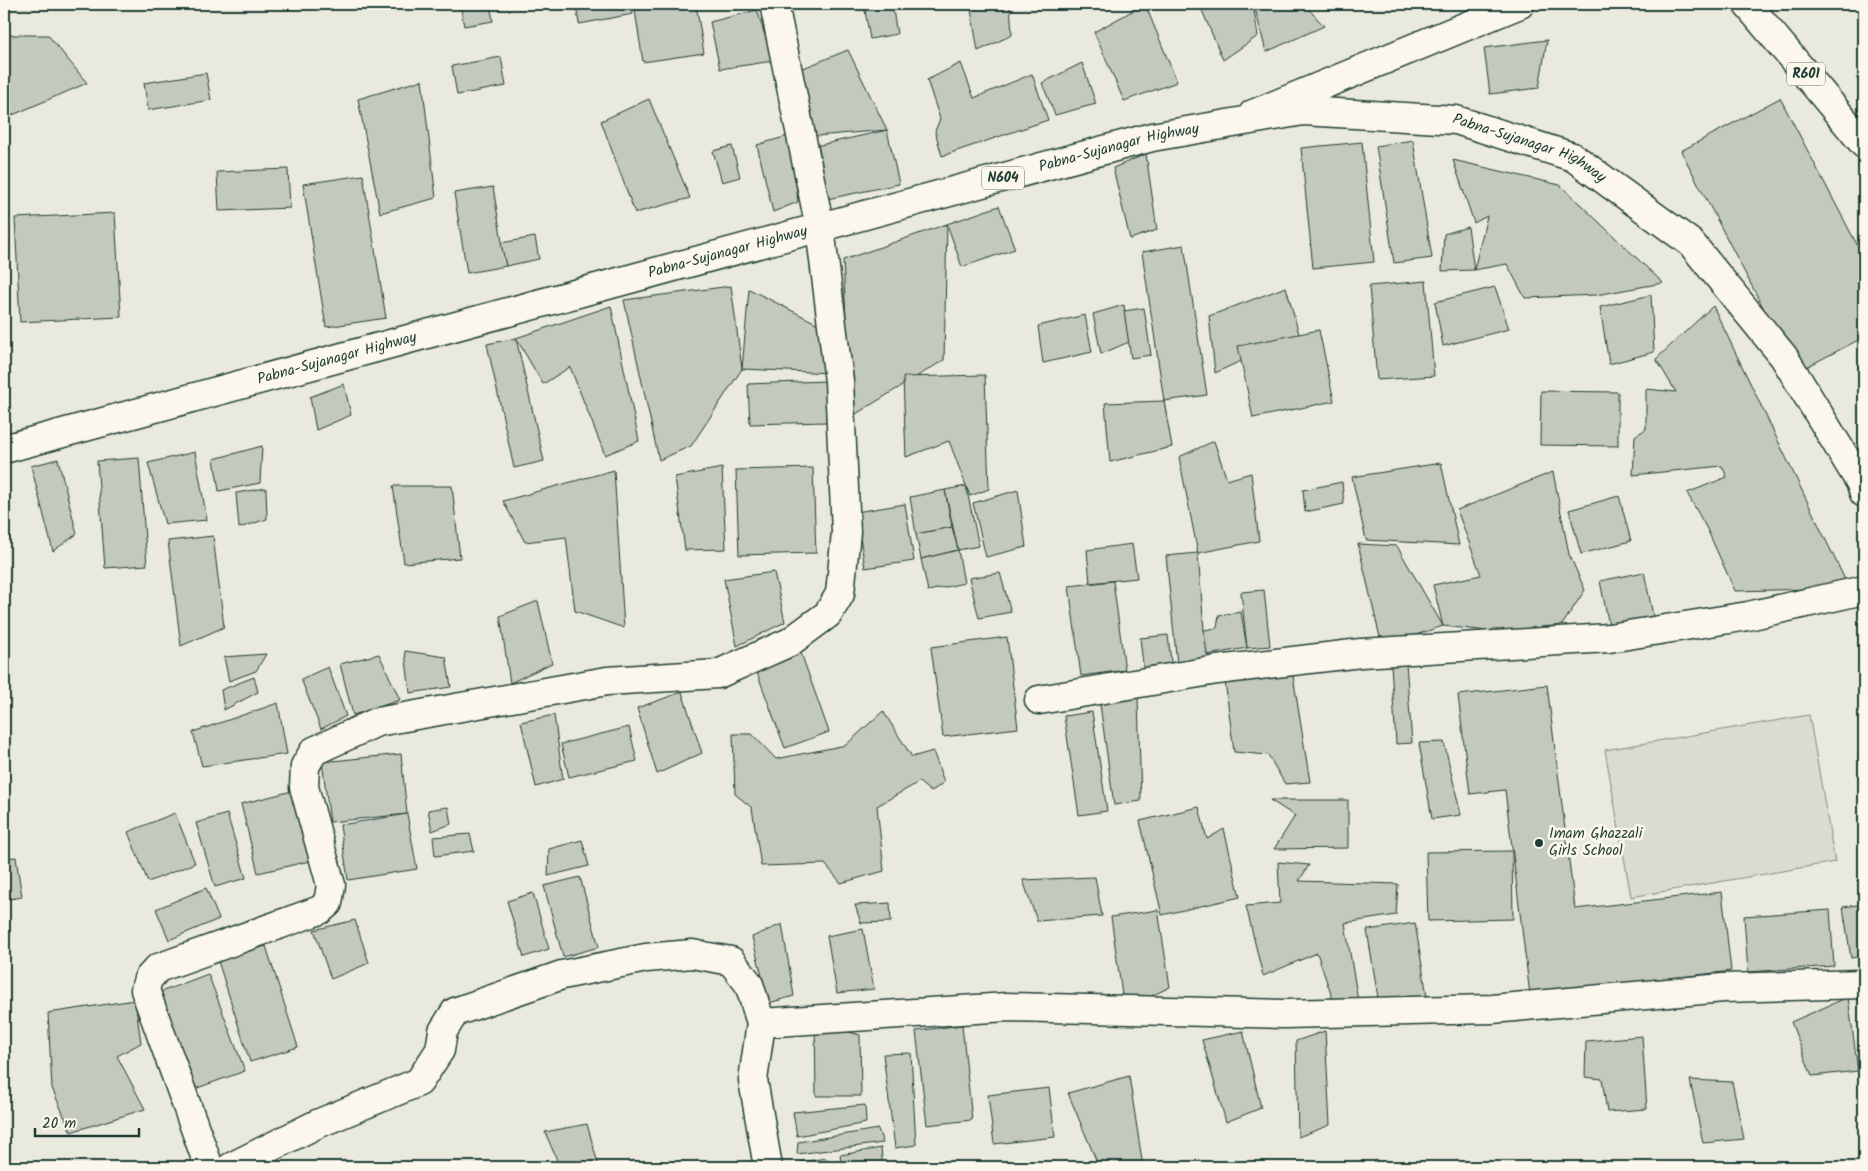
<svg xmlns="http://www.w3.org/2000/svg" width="1868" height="1171" font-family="Kalam,sans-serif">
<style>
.built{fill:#eae9de}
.green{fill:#dbdcd1;stroke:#7d8c82}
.building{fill:#c4c9be;stroke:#1f3d34}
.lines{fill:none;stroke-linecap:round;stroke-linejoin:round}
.minor-casing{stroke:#1f3d34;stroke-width:31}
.primary-casing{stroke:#1f3d34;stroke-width:31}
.trunk-casing{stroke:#1f3d34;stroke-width:31}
.minor{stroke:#fbf7ec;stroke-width:28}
.primary{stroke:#fbf7ec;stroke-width:28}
.trunk{stroke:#fbf7ec;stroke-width:28}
.poi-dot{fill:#1f3d34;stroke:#fbf7ec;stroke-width:2}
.labels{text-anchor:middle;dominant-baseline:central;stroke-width:5;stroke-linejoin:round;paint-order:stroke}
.shield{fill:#fbf7ec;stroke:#61756b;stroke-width:1}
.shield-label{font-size:14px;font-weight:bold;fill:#1f3d34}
.street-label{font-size:15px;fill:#1f3d34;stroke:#fbf7ec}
.poi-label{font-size:15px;fill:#1f3d34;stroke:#fbf7ec;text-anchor:start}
</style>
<rect width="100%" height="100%" fill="#fbf7ec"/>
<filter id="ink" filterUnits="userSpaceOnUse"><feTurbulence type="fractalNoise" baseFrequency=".02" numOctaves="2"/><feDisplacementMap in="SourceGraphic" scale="10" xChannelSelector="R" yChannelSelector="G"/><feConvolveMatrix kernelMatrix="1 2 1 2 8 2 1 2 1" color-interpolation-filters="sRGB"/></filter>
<g filter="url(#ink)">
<rect class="built" x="4" y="4" width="1860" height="1163"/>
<path class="green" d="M 1809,715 L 1835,862 L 1631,897 L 1605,750 Z"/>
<g class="building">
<path d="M 460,4 L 490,4 L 493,21 L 464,26 Z"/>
<path d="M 576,4 L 631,4 L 633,14 L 579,24 Z"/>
<path d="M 634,4 L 696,4 L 704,53 L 643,62 Z"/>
<path d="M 892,4 L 897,34 L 870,39 L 864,5 Z"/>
<path d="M 970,4 L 1010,4 L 1012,35 L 978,51 Z"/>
<path d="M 1145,4 L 1177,82 L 1124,101 L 1094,32 Z"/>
<path d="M 1214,4 L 1253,4 L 1258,36 L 1223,60 L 1201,8 Z"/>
<path d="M 1254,4 L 1304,4 L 1324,26 L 1266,52 Z"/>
<path d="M 1414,4 L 1428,4 L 1419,10 Z"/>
<path d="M 757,10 L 773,61 L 720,69 L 710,22 Z"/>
<path d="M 4,35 L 48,35 L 87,83 L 8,117 L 4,79 Z"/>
<path d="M 1547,40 L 1539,88 L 1490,94 L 1484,48 Z"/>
<path d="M 848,50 L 887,130 L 816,136 L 796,71 Z"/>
<path d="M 501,57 L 506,86 L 457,95 L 452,66 Z"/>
<path d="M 961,63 L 974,98 L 1032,74 L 1048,120 L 942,156 L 935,131 L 940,119 L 927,80 Z"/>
<path d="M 1082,63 L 1096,104 L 1055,115 L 1042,83 Z"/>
<path d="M 206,73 L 211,100 L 148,110 L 144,83 Z"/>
<path d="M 422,80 L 436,198 L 380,213 L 358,99 Z"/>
<path d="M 1780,98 L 1864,258 L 1864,337 L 1797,372 L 1681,151 Z"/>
<path d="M 649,99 L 690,198 L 635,213 L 601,121 Z"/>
<path d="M 887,130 L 899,184 L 827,199 L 816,146 Z"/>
<path d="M 791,135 L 798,202 L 773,212 L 757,145 Z"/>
<path d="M 1413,140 L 1432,258 L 1394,263 L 1376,146 Z"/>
<path d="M 1362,142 L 1374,262 L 1313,268 L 1301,148 Z"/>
<path d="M 732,146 L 740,177 L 722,182 L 713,151 Z"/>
<path d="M 1146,154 L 1157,230 L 1130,239 L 1113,168 Z"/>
<path d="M 1453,160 L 1560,185 L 1663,283 L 1596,295 L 1525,298 L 1507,264 L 1474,270 L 1487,216 L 1474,223 Z"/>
<path d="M 288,169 L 290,208 L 219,211 L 217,172 Z"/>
<path d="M 363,175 L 386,318 L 326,327 L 303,184 Z"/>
<path d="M 493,187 L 506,266 L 467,273 L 454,193 Z"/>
<path d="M 999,206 L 1015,249 L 962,267 L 947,224 Z"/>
<path d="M 115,213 L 121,317 L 20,322 L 15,218 Z"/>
<path d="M 947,224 L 944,360 L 851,417 L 843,260 Z"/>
<path d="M 1468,227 L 1474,270 L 1442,271 L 1444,234 Z"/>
<path d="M 535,237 L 539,259 L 506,266 L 501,243 Z"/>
<path d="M 1184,245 L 1207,395 L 1164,401 L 1142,252 Z"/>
<path d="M 1426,281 L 1434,376 L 1377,380 L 1369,286 Z"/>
<path d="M 731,286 L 742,369 L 691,446 L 659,460 L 624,300 Z"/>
<path d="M 1286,287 L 1299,334 L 1215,373 L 1209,316 Z"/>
<path d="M 1495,287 L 1509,329 L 1443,346 L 1435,302 Z"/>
<path d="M 749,289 L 826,328 L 831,373 L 742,369 Z"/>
<path d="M 1651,295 L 1654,352 L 1609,364 L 1600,307 Z"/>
<path d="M 1124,305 L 1129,342 L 1101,354 L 1093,314 Z"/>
<path d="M 611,306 L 639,441 L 605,455 L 570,367 L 543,384 L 516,338 Z"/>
<path d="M 1713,306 L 1849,588 L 1735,591 L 1707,529 L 1687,493 L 1727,477 L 1722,466 L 1633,475 L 1635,436 L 1646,429 L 1646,389 L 1676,392 L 1656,359 Z"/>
<path d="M 1144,308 L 1151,355 L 1131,358 L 1124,311 Z"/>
<path d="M 1085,315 L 1092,352 L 1043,363 L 1038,326 Z"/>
<path d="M 1319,330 L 1334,401 L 1253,418 L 1238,346 Z"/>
<path d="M 516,338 L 544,461 L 514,468 L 487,344 Z"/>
<path d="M 985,375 L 989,489 L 970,496 L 949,441 L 906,457 L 903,377 Z"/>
<path d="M 825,381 L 827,422 L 750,424 L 748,384 Z"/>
<path d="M 344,384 L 351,415 L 316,430 L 310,397 Z"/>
<path d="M 1541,391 L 1618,392 L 1618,446 L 1540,445 Z"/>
<path d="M 1164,401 L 1172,447 L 1110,462 L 1105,403 Z"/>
<path d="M 1214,441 L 1227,480 L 1251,473 L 1259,541 L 1198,553 L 1179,457 Z"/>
<path d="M 262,446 L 260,483 L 219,491 L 214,459 Z"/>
<path d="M 195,452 L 207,520 L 165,524 L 148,463 Z"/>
<path d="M 139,458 L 147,565 L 105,568 L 97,461 Z"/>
<path d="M 58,459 L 77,534 L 53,551 L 31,466 Z"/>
<path d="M 1441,463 L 1459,545 L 1366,540 L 1352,477 Z"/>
<path d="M 722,468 L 726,549 L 685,550 L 675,477 Z"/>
<path d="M 813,468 L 816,553 L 739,555 L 736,470 Z"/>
<path d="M 614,470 L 624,628 L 575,611 L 566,537 L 525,542 L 503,501 Z"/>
<path d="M 1553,472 L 1569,554 L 1585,590 L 1562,625 L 1496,632 L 1443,626 L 1433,585 L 1481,575 L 1457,510 Z"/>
<path d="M 1342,482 L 1344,504 L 1305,512 L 1303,490 Z"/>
<path d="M 393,486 L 452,486 L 460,558 L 404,563 Z"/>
<path d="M 966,486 L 979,546 L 958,550 L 945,490 Z"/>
<path d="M 266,488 L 267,519 L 239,528 L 236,493 Z"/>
<path d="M 945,490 L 952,527 L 916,534 L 910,497 Z"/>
<path d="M 1018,490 L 1026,547 L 986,557 L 973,503 Z"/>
<path d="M 1619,496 L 1631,541 L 1581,554 L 1569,510 Z"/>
<path d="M 905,504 L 914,561 L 865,568 L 856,512 Z"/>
<path d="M 952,527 L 958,550 L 921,559 L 916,534 Z"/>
<path d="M 213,536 L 224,627 L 181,646 L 168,541 Z"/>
<path d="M 1132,544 L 1137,578 L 1090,583 L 1087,550 Z"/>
<path d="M 1358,544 L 1397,546 L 1443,626 L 1382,646 Z"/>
<path d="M 958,550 L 964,583 L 928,591 L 921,559 Z"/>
<path d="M 1198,553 L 1204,630 L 1209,661 L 1177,664 L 1166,556 Z"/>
<path d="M 774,572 L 785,622 L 737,646 L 724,579 Z"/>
<path d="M 1644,572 L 1654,620 L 1610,630 L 1600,581 Z"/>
<path d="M 1000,573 L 1011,612 L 979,618 L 969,578 Z"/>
<path d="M 1113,581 L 1125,670 L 1081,676 L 1069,586 Z"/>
<path d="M 1264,590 L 1270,646 L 1247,648 L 1241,592 Z"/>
<path d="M 538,601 L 552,663 L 510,683 L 500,616 Z"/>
<path d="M 1241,612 L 1247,648 L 1207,655 L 1204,630 L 1217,628 L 1219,615 Z"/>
<path d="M 1168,635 L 1172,670 L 1144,673 L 1140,638 Z"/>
<path d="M 1007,637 L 1018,728 L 943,737 L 931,647 Z"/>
<path d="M 405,651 L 446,657 L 451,687 L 410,693 Z"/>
<path d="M 801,653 L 829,732 L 785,748 L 756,670 Z"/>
<path d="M 266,654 L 256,671 L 229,681 L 224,657 Z"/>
<path d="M 379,654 L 400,700 L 353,715 L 340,664 Z"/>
<path d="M 1406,663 L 1412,743 L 1396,744 L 1391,664 Z"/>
<path d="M 328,667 L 346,716 L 321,729 L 301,679 Z"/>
<path d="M 1293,676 L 1310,782 L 1285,784 L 1268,755 L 1234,752 L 1225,681 Z"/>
<path d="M 254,677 L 258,692 L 224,710 L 221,690 Z"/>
<path d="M 1547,685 L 1575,909 L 1722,892 L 1731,971 L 1530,995 L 1505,790 L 1470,794 L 1458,695 Z"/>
<path d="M 682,692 L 702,753 L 657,774 L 637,708 Z"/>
<path d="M 1099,697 L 1138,697 L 1141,801 L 1114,805 Z"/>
<path d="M 278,703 L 287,754 L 202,766 L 193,732 Z"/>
<path d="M 883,711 L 912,757 L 933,751 L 944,782 L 931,792 L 919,782 L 877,806 L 884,871 L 841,883 L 825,864 L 761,866 L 752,808 L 735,794 L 733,734 L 752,734 L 776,759 L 846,745 Z"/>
<path d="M 1092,712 L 1107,811 L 1079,815 L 1064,716 Z"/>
<path d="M 554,715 L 563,779 L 536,787 L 521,722 Z"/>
<path d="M 629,727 L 637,761 L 569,777 L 561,744 Z"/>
<path d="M 1444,742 L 1461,815 L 1432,819 L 1419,743 Z"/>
<path d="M 401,754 L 407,814 L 330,822 L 322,762 Z"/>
<path d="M 292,791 L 310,861 L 258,873 L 241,804 Z"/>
<path d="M 1270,800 L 1348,800 L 1348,848 L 1274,849 L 1295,816 Z"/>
<path d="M 448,807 L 451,824 L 432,831 L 428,810 Z"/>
<path d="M 1199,807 L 1207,839 L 1224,829 L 1240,897 L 1162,915 L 1140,821 Z"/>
<path d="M 175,813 L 195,863 L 148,882 L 128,832 Z"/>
<path d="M 227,814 L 246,878 L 215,887 L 196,823 Z"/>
<path d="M 407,814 L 417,869 L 348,880 L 340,825 Z"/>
<path d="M 470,834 L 474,851 L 435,856 L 433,837 Z"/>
<path d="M 582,840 L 589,866 L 548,876 L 549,849 Z"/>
<path d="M 1512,851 L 1513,919 L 1428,921 L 1426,852 Z"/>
<path d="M 16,857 L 22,897 L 4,900 L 4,858 Z"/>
<path d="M 1278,862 L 1309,865 L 1299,881 L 1398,884 L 1396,915 L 1345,923 L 1359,1007 L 1335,1006 L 1317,953 L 1263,976 L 1246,906 L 1280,903 Z"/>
<path d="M 580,877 L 599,947 L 563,957 L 544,886 Z"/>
<path d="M 1095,877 L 1102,916 L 1037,921 L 1023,880 Z"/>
<path d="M 206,888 L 219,919 L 169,940 L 156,909 Z"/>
<path d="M 533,893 L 549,949 L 524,957 L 507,901 Z"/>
<path d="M 890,903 L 891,922 L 861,923 L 855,905 Z"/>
<path d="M 1864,904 L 1864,956 L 1851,958 L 1843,907 Z"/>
<path d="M 1158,910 L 1170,987 L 1124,1009 L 1111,917 Z"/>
<path d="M 1830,910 L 1834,966 L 1748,972 L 1744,916 Z"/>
<path d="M 355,920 L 369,963 L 331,979 L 314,930 Z"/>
<path d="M 1415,923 L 1428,1002 L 1380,1010 L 1367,930 Z"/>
<path d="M 782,924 L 794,996 L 769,1003 L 752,937 Z"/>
<path d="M 863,929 L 874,989 L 837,993 L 827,936 Z"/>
<path d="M 266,946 L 298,1047 L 250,1062 L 218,961 Z"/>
<path d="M 208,974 L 245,1071 L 186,1092 L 150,996 Z"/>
<path d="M 1848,997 L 1858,1071 L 1812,1076 L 1791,1022 Z"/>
<path d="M 135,1000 L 141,1043 L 117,1056 L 145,1109 L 71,1132 L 52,1088 L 48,1013 Z"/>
<path d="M 815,1023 L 860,1035 L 861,1096 L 816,1096 Z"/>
<path d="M 962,1025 L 972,1120 L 927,1125 L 916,1031 Z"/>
<path d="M 1243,1031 L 1261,1108 L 1226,1122 L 1202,1040 Z"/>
<path d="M 1325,1031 L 1330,1125 L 1298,1137 L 1296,1041 Z"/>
<path d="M 1642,1036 L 1647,1109 L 1607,1112 L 1602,1079 L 1585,1077 L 1586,1041 Z"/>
<path d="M 911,1053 L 916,1145 L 895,1148 L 883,1054 Z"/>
<path d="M 1129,1076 L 1143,1167 L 1099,1167 L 1068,1093 Z"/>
<path d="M 1690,1080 L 1732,1082 L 1744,1139 L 1703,1143 Z"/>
<path d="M 1049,1088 L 1055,1137 L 994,1144 L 988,1095 Z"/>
<path d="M 865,1105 L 866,1123 L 797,1136 L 793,1112 Z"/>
<path d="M 587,1124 L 599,1167 L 560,1167 L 545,1132 Z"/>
<path d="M 878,1129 L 883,1143 L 797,1154 L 798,1142 Z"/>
<path d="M 881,1148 L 883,1167 L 842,1167 L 840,1155 Z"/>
<path d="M 826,1158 L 827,1167 L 803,1167 L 801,1162 Z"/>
</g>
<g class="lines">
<g class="minor-casing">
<g id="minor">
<path d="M 1253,114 L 1520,4"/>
<path d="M 1039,700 L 1217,670 L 1361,653 L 1609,638 L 1748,616 L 1864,590"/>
<path d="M 761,1023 L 1007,1007 L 1284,1014 L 1492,1009 L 1723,988 L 1864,984"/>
<path d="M 209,1167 L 145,990 L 148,979 L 158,968 L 320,910 L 328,903 L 331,885 L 304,787 L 305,766 L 314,751 L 377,722 L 607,681 L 718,674 L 790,642 L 828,614 L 840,594 L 846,532 L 839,381 L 820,228 L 774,4"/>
<path d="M 231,1167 L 317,1124 L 419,1082 L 440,1050 L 443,1031 L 455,1012 L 562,975 L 646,958 L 692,954 L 731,961 L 749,984 L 761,1023 L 753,1080 L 768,1167"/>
</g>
</g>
<g class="primary-casing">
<path id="primary" d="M 1747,4 L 1864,144"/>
</g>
<g class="trunk-casing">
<g id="trunk">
<path id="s1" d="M 4,449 L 1152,137 L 1303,111 L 1456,120 L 1573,157 L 1691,243 L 1784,357 L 1860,482 L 1864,493"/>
</g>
</g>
<use href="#minor" class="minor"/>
<use href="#primary" class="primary"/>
<use href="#trunk" class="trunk"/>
</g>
</g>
<circle class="poi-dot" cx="1539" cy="843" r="5"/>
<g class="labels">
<g class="shield">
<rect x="1787" y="62.5" width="38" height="23" rx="4"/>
<rect x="982" y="166.5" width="42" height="23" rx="4"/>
</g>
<g class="shield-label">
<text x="1806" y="74">R601</text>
<text x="1003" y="178">N604</text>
</g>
<g class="street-label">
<text stroke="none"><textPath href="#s1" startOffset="1155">Pabna-Sujanagar Highway</textPath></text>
<text stroke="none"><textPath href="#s1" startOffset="1575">Pabna-Sujanagar Highway</textPath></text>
<text stroke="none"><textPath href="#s1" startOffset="750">Pabna-Sujanagar Highway</textPath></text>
<text stroke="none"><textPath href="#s1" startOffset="345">Pabna-Sujanagar Highway</textPath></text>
</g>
<g class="poi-label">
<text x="1549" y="834">Imam Ghazzali<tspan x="1549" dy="17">Girls School</tspan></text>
</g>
</g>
<rect width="1868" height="1171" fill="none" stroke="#fbf7ec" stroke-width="20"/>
<rect x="10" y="10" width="1848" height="1151" fill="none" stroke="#1f3d34" stroke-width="2" filter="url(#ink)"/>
<path d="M35 1128v8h104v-8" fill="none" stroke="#1f3d34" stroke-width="2.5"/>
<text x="42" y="1128" font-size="15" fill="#1f3d34" stroke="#fbf7ec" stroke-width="4" paint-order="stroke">20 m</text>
</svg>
